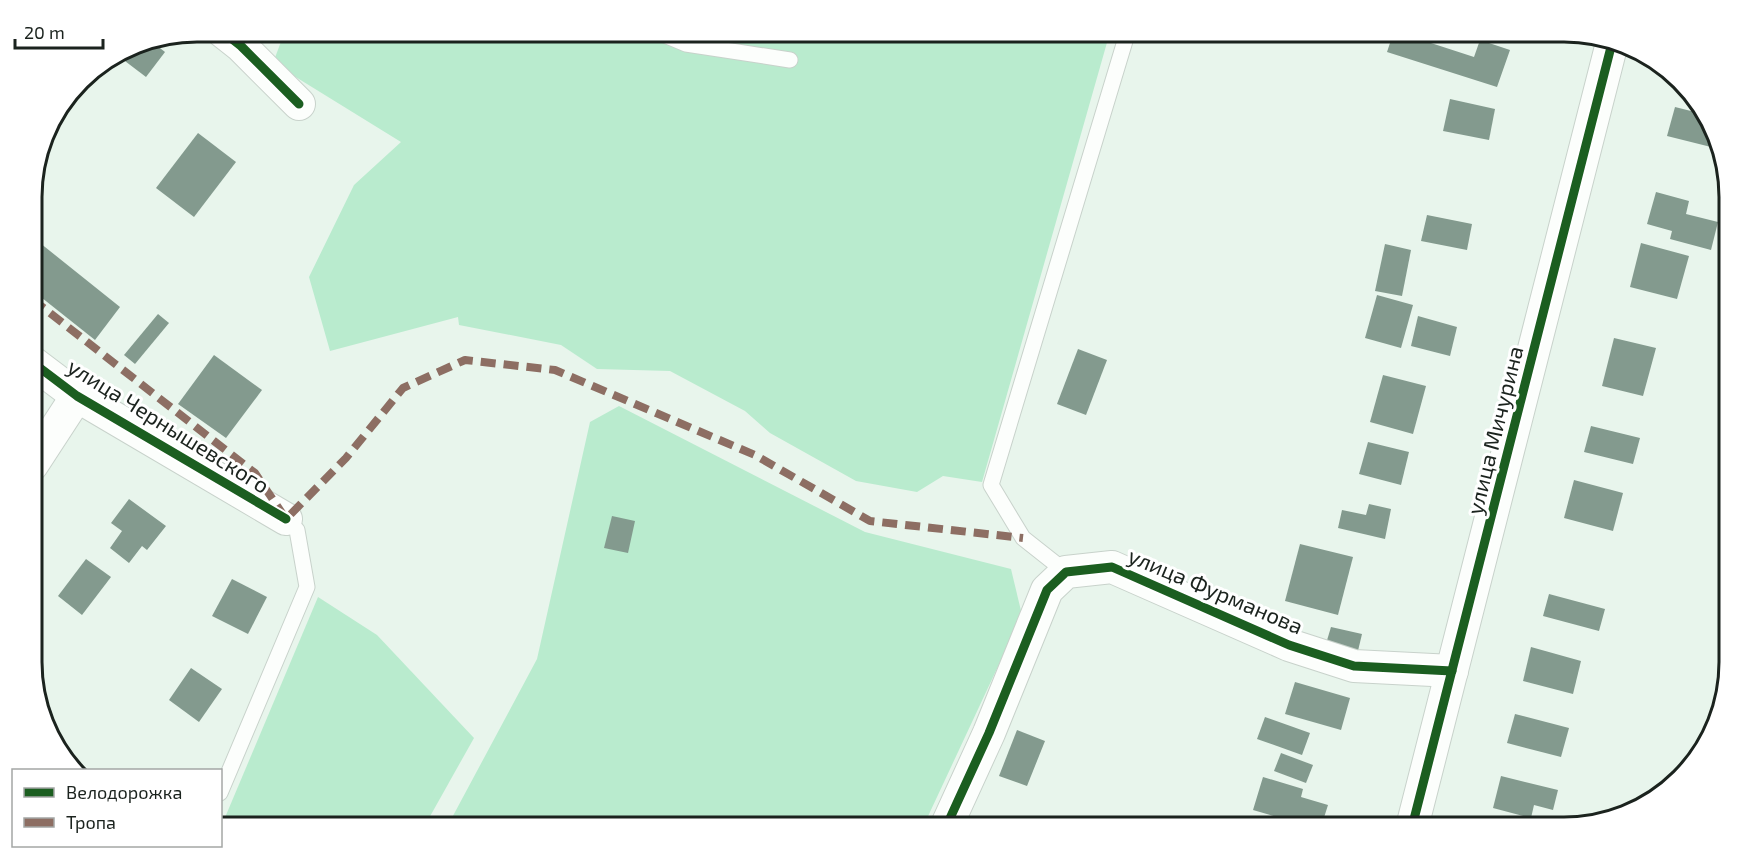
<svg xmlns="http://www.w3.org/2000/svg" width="1761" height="859" font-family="'Exo 2',sans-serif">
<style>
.green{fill:#b9ebce}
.building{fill:#839a8e}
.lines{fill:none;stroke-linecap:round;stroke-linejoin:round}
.lane-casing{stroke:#c8d2cb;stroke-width:17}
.street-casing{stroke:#c8d2cb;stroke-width:34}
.lane{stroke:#fcfefc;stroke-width:15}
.street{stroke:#fcfefc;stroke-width:32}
.quiet{stroke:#8d6e63;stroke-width:8;stroke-dasharray:15 8;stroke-linecap:butt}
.cycleway-casing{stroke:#fff;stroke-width:13}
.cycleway{stroke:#1b5e20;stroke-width:9}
.labels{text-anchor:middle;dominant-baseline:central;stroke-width:6;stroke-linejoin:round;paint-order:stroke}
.street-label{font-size:22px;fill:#1b231e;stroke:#fff}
.rim{fill:none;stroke:#1b231e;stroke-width:3}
</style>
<rect width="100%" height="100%" fill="#e8f5ec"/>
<g class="green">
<path d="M 285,31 L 1110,32 L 982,482 L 943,476 L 917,492 L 856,481 L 770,433 L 745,411 L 670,371 L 597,369 L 561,345 L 459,325 L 458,317 L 330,351 L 309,277 L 354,185 L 401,142 L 273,63 Z"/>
<path d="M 619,406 L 865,532 L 1011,569 L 1022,615 L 923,827 L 447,827 L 537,659 L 590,422 Z"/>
<path d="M 318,597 L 377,635 L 474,738 L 424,827 L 221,827 Z"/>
</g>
<g class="building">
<path d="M 1394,31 L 1474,57 L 1480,40 L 1510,50 L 1497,87 L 1387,52 Z"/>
<path d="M 151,41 L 165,52 L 146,77 L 117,55 L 134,44 Z"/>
<path d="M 1450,99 L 1495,109 L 1489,140 L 1443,131 Z"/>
<path d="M 1675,107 L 1703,114 L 1715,148 L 1667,136 Z"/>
<path d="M 198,133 L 236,162 L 194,217 L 156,188 Z"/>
<path d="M 1656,192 L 1689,201 L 1686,214 L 1718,222 L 1711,250 L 1670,239 L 1672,231 L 1647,224 Z"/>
<path d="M 1427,215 L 1472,224 L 1467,250 L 1421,241 Z"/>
<path d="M 35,239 L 120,307 L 95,340 L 32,290 L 32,243 Z"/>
<path d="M 1641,243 L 1689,256 L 1677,299 L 1630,287 Z"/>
<path d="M 1385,244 L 1411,250 L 1402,296 L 1375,291 Z"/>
<path d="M 1377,295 L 1413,305 L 1401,348 L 1365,338 Z"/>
<path d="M 158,314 L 169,323 L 135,364 L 124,355 Z"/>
<path d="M 1418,316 L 1457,327 L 1450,356 L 1411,346 Z"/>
<path d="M 1614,338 L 1656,348 L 1643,396 L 1602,386 Z"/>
<path d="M 1078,349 L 1107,360 L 1086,415 L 1057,404 Z"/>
<path d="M 214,355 L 262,390 L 226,438 L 178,404 Z"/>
<path d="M 1383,375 L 1426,386 L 1413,434 L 1370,422 Z"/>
<path d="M 1591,426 L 1640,438 L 1633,464 L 1584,452 Z"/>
<path d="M 1368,442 L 1409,452 L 1401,485 L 1359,474 Z"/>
<path d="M 1574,480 L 1623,493 L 1613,531 L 1564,518 Z"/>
<path d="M 129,499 L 166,526 L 147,550 L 142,546 L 129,563 L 110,548 L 122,531 L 111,523 Z"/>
<path d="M 1369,504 L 1391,509 L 1385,539 L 1338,528 L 1342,510 L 1366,515 Z"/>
<path d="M 612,516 L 635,521 L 628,553 L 604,548 Z"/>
<path d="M 1300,544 L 1353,557 L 1338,615 L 1285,601 Z"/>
<path d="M 86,559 L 111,577 L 82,615 L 58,596 Z"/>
<path d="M 232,579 L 267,597 L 248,634 L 212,616 Z"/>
<path d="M 1549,594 L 1605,609 L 1599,631 L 1543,616 Z"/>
<path d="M 1331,627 L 1362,634 L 1357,655 L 1325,647 Z"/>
<path d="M 1531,647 L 1581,661 L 1573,694 L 1523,681 Z"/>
<path d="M 191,668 L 222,689 L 199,722 L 169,700 Z"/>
<path d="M 1295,682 L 1350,698 L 1341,730 L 1285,714 Z"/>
<path d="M 1515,714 L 1569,728 L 1561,757 L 1507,743 Z"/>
<path d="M 1265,717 L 1310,733 L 1302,755 L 1257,739 Z"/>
<path d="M 1017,730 L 1045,741 L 1027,786 L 999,776 Z"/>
<path d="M 1281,753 L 1313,765 L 1306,783 L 1274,771 Z"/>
<path d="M 1501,776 L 1558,790 L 1553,810 L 1534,805 L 1531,818 L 1493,808 Z"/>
<path d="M 1263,777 L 1303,789 L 1301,797 L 1328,805 L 1321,827 L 1312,827 L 1253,810 Z"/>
</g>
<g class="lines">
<g class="lane-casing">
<g id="lane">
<path d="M 655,31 L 686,44 L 790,60"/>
<path d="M 1066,572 L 1023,538 L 991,485 L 1128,31"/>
<path d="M 220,793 L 307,587 L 297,530 L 286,519"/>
</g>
</g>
<g class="street-casing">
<g id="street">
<path d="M 222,31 L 241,46 L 299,104"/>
<path d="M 32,362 L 77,396 L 286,519"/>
<path d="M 32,465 L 77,396"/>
<path d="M 946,827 L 989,733 L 1047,590 L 1066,572 L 1112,567 L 1289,645 L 1354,666 L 1452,671"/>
<path d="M 1412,827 L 1612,43"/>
</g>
</g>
<use href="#lane" class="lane"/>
<use href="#street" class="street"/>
<path class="quiet" d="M 32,299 L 255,473 L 286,519 L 346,458 L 403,388 L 465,360 L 555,370 L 755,455 L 870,521 L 1023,538"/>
<g class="cycleway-casing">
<g id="cycleway">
<path d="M 222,31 L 241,46 L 299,104"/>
<path d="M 32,362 L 77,396 L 286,519"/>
<path d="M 946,827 L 989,733 L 1047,590 L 1066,572 L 1112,567 L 1289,645 L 1354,666 L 1452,671"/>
<path d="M 1412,827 L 1612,43"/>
</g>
</g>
<use href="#cycleway" class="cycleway"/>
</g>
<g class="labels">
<g class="street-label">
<text transform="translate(169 425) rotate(32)">улица Чернышевского</text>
<text transform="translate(1494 430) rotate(-76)">улица Мичурина</text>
<text transform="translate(1216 590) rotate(23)">улица Фурманова</text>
</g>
</g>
<path d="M0 0H1761V859H0ZM197 42H1564A155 155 0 0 1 1719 197V662A155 155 0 0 1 1564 817H197A155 155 0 0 1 42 662V197A155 155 0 0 1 197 42Z" fill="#fff" fill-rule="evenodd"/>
<path class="rim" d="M197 42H1564A155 155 0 0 1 1719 197V662A155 155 0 0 1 1564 817H197A155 155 0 0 1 42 662V197A155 155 0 0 1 197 42Z"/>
<rect x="12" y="769" width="210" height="78" fill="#ffffff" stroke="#a4a7a5" stroke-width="1.5"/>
<rect x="24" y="788" width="30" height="9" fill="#1b5e20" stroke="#a4a7a5" stroke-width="1.5"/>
<text x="66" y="799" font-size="18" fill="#1b231e">Велодорожка</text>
<rect x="24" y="818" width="30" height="9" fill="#8d6e63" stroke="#a4a7a5" stroke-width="1.5"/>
<text x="66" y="829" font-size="18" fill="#1b231e">Тропа</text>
<path d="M15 39v9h88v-9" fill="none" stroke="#1b231e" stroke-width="3"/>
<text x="24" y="39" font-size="18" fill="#1b231e" stroke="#ffffff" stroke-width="4.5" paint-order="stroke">20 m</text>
</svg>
